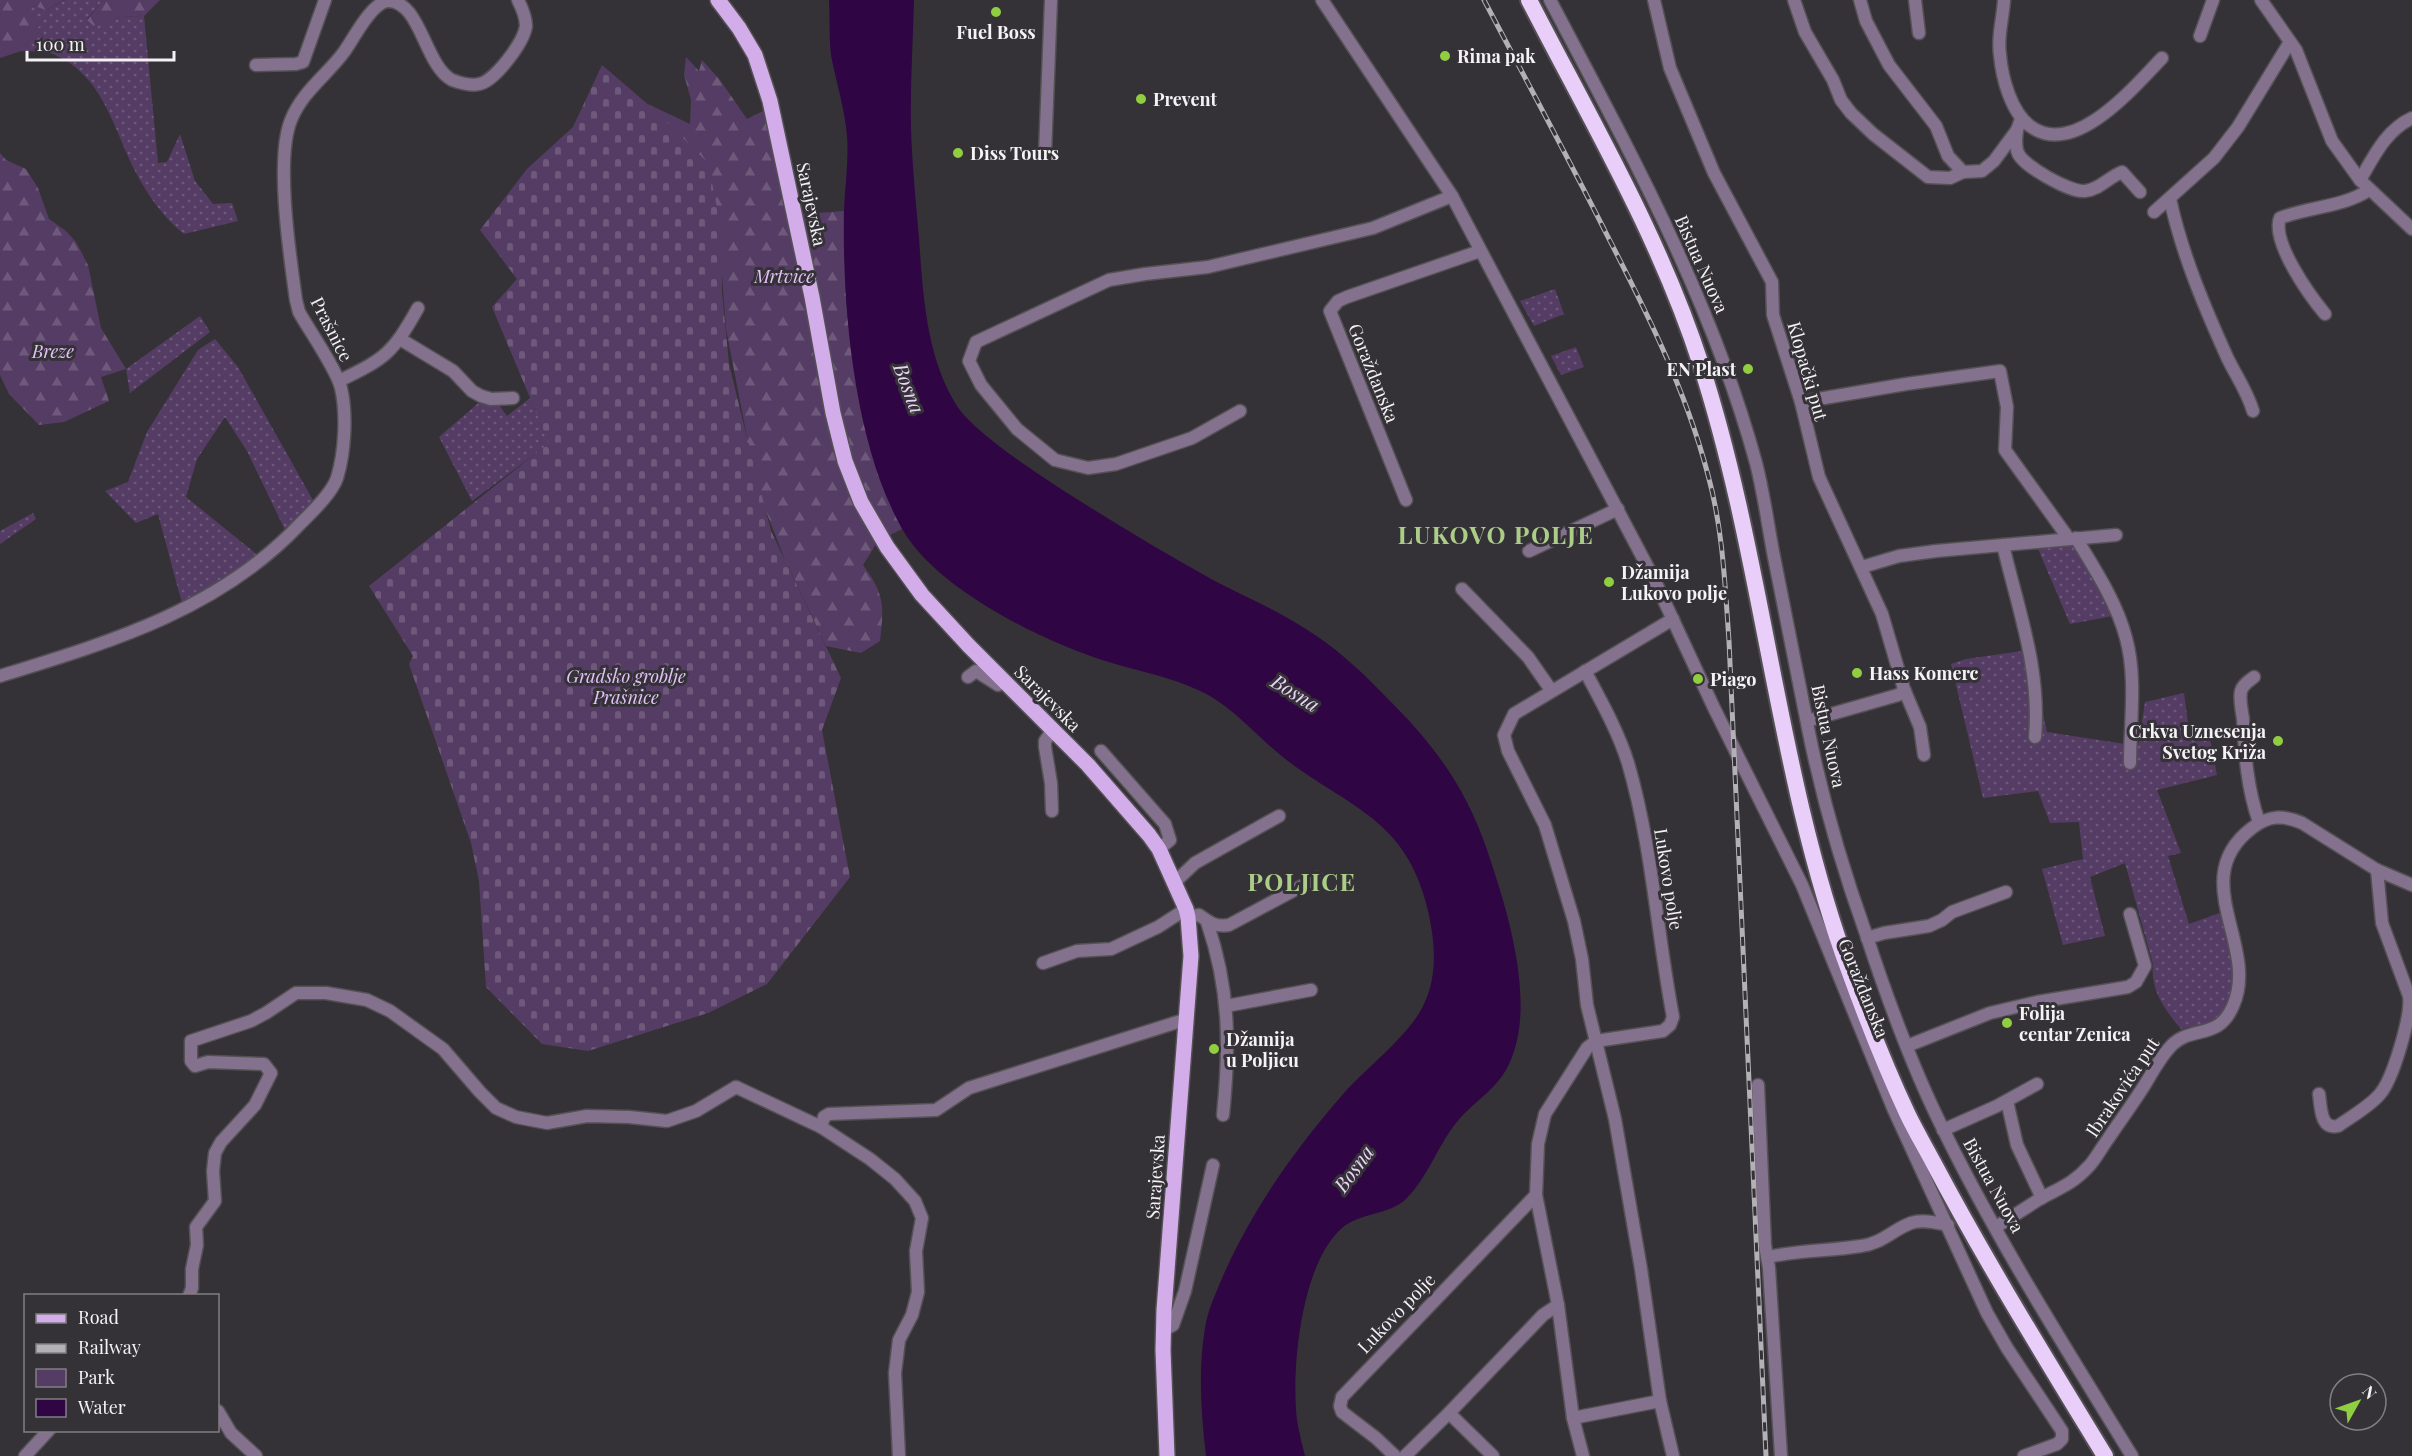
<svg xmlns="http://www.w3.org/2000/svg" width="2412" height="1456" font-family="'Playfair Display',serif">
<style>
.green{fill:url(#green-dots)}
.forest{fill:url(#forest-firs)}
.cemetery{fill:url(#cemetery-stones)}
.water{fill:#2f0543}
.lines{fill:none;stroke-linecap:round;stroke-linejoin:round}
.minor-casing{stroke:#545155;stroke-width:15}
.major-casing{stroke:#545155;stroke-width:18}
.highway-casing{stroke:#545155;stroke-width:20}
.minor{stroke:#83718e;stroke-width:12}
.major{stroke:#d2ade9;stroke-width:15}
.highway{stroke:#e8cef9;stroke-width:16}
.rail-casing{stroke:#b3b1b5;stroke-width:5}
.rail{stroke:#353237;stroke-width:3;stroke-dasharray:9;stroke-linecap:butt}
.poi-dot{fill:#91cd40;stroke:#353237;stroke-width:2}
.labels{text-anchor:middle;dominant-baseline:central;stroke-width:6;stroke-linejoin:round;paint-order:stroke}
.poi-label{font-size:18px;font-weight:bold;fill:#f4f2f5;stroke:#353237;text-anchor:start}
.street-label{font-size:18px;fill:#f4f2f5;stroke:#353237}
.park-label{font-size:18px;font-style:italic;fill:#e3c2f9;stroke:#353237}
.water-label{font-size:20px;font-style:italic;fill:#ead3f8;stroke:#353237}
.district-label{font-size:24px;font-weight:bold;letter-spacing:1.5px;fill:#abcd88;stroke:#353237}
</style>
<defs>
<pattern id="green-dots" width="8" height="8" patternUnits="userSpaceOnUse" patternTransform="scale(1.5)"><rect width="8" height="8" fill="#553c64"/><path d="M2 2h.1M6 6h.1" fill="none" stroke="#6e597b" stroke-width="1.8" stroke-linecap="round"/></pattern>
<pattern id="forest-firs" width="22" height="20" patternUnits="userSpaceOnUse" patternTransform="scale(1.5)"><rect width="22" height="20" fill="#553c64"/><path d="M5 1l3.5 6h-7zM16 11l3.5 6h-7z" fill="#6e597b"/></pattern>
<pattern id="cemetery-stones" width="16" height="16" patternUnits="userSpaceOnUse" patternTransform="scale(1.5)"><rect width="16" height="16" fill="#553c64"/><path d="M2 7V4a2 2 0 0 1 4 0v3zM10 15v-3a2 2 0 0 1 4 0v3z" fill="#6e597b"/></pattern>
</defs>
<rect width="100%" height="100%" fill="#353237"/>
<g class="green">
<path d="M 65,0 L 103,0 L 87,19 L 109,21 L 121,17 L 144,16 L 158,163 L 167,162 L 180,134 L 195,181 L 213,204 L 232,203 L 238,221 L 184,234 C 161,216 145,191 132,165 C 112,123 101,74 53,54 C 44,51 31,52 21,51 L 42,22 L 28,9 L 34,6 L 46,10 Z"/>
<path d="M 1555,289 L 1564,314 L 1534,326 L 1520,301 Z"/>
<path d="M 200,316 L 210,332 L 130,393 L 126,369 Z"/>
<path d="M 215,339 L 238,367 L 314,502 L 286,532 L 247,451 L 225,417 L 197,459 L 186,497 L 260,557 L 183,607 L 158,514 L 136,523 L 105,491 L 128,482 L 147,432 L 198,350 Z"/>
<path d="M 1576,347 L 1584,367 L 1561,375 L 1551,356 Z"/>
<path d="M 490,393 L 507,416 L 530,398 L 550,443 L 472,501 L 439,437 Z"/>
<path d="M 33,513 L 36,519 L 0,544 L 0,531 Z"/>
<path d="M 2036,544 L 2077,545 L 2087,559 L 2113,616 L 2070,624 Z"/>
<path d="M 2029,650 L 2047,732 L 2138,746 L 2145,702 L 2184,693 L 2190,737 L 2209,733 L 2217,775 L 2157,790 L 2181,853 L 2168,856 L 2189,924 L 2228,910 C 2233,942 2248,995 2218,1018 C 2210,1025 2191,1026 2181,1029 C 2165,1010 2150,990 2153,964 L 2125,863 L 2090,877 L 2105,936 L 2063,945 L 2042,869 L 2083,859 L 2079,822 L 2050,823 L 2038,791 L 1983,798 L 1951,664 L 1966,659 Z"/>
</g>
<g class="forest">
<path d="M 0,0 L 64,0 L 46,10 L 34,6 L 29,9 L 43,21 L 21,51 L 0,58 Z"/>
<path d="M 103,0 L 160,0 L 144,16 L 120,17 L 95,27 L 87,20 Z"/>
<path d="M 686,57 L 699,71 L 702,60 L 720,80 L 747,119 L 763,111 L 780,174 L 784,208 L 803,214 L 844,211 C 845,248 844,285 848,321 C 855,394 873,462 902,529 L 878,541 L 863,565 C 885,595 884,606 880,641 L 861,653 L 826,646 L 785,560 L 757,488 L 726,329 L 717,207 L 648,104 L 690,124 L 691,100 L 684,75 Z"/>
<path d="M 0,153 L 6,160 L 26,169 L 38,188 L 49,219 L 66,231 L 76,242 L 88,265 L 101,328 L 126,369 L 101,377 L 109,401 L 64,422 L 39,425 L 9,394 L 0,375 Z"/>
</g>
<path class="cemetery" d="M 602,65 L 658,113 L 708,163 L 722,232 L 722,292 L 729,364 L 749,446 L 771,531 L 841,678 L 822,730 L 850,877 L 767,984 L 708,1013 L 588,1051 L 542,1044 L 486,987 L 479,881 L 471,843 L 409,664 L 413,656 L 369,586 L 549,443 L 492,307 L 517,279 L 480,230 L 527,169 L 573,127 Z"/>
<path class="water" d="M 829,0 L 914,0 C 913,43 910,86 911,128 C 912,165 916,201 919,238 C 923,294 926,357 957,406 C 975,433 1035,472 1064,491 C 1113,522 1162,552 1213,580 C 1248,598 1285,614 1318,637 C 1343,654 1365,675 1386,697 C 1432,742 1465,786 1486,847 C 1507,909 1540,1009 1506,1070 C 1494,1091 1471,1104 1456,1123 C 1437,1147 1428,1177 1406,1199 C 1388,1216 1359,1212 1341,1229 C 1301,1265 1291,1369 1297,1420 C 1299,1432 1302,1444 1305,1456 L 1206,1456 C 1201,1414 1198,1369 1205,1328 C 1208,1309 1216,1293 1223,1276 C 1253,1208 1296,1148 1344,1093 C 1368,1066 1410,1035 1424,1004 C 1440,971 1434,930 1424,896 C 1401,817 1343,804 1284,758 C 1256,736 1232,705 1198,690 C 1168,676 1133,670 1102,660 C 1040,640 938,589 904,532 C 854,447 842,307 844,210 C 845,185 849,160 847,136 C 845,109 836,82 831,55 C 829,37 830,18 829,0 Z"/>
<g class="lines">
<g class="minor-casing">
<g id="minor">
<path d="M 1322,0 L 1452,196 L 1654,579 L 1714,708 L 1802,885 L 1893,1108 L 1987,1313 L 2007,1348 L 2062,1431 L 2062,1439 L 2057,1444 L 2024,1456"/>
<path d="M 1550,0 C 1629,150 1711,298 1756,463 C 1764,494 1768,526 1774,557 C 1785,614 1797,671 1808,728 C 1822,798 1842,867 1866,934 C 1888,1001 1913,1070 1945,1133 C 2000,1245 2067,1350 2132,1456"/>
<path d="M 1654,0 L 1670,68 L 1714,173 L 1772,282 L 1773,315 L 1801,402 L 1819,477 L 1882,614 L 1904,689 L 1920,727 L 1924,755"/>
<path d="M 1794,0 L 1805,32 L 1833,80 L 1841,100 L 1851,113 L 1873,134 L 1928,177 L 1950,178 L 1963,172 L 1982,171 L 1994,161 L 2017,130 L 2021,119"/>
<path d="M 1860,0 L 1866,21 L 1889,65 L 1936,126 L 1948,156 L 1963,172"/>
<path d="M 1915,0 L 1919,33"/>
<path d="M 2004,0 C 2003,19 1997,36 2000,55 C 2002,78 2011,112 2030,126 C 2074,159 2133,88 2162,58"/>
<path d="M 2261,0 L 2296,50 L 2332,141 L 2360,180 L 2412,229"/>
<path d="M 2200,36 L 2213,0"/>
<path d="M 256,65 L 296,64 L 303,62 L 325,0"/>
<path d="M 2017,130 C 2016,137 2015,146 2018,153 C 2023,166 2071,193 2085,191 C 2099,190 2109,177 2122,172 L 2140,192"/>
<path d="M 1045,154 L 1051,0"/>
<path d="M 2360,180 C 2374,156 2386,130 2412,118"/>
<path d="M 2170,199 C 2182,254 2204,306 2227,357 C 2236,376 2247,391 2253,411"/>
<path d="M 2154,212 L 2214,158 L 2238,127 L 2290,42"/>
<path d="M 2325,314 C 2310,296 2271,242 2280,218 C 2309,207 2343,207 2369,190"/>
<path d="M 400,339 L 453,371 L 472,391 L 481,396 L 491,399 L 513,398"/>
<path d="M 339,381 C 386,358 392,354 418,308"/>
<path d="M 1801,402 L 1906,384 L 2000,371 L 2007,407 L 2005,450 L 2069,539"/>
<path d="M 1240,411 L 1192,438 L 1116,464 L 1088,468 L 1055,460 L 1017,429 L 981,385 L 969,361 L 976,342 L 1109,280 L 1145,274 L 1208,267 L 1373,228 L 1452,196"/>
<path d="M 1406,500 L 1330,311 L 1338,301 L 1347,297 L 1480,251"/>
<path d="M 2076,538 C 2095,569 2117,603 2126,638 C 2137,678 2130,722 2130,763"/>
<path d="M 2003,545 C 2018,609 2041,670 2035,737"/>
<path d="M 1529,551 L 1618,509"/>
<path d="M 1862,567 L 1899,556 L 1936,551 L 2116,535"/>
<path d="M 1462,589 L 1528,657 L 1551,690"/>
<path d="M 1585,671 C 1601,701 1618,731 1628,763 C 1652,845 1657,933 1673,1017 L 1670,1025 L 1663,1031 L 1596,1041 L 1587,1048 L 1545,1114 L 1538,1144 L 1536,1195 L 1558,1305 L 1573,1418 L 1660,1401"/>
<path d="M 0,676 C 110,642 219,610 300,524 C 312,512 332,493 337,478 C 345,452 347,414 341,388 C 337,370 309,330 299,312 L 296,300 C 290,257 275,159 291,120 C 302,92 327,75 344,52 C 354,38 370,5 387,1 C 421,0 424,65 452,80 C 460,83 471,86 479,84 C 495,81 524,42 526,26 C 526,17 522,8 518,0"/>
<path d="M 968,677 L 976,671 L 998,685 L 1004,682"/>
<path d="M 2254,677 C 2249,681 2243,684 2241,691 C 2239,699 2242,711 2243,719 C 2245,755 2247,788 2259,822"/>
<path d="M 1807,721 L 1898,695 L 1905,691"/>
<path d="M 1101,751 L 1165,824 L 1170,840 L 1159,849"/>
<path d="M 1052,811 L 1051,783 L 1045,747 L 1045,741 L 1052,731"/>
<path d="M 1175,882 L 1195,863 L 1279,816"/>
<path d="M 1188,917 L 1199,915 C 1210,923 1215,927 1229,925 L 1317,878"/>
<path d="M 1207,922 C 1230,989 1230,1046 1223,1115"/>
<path d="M 1867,938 L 1884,933 L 1929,926 L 1942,920 L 1952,912 L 2006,892"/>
<path d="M 1043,963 L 1077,951 L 1111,949 L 1158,927 L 1186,909"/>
<path d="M 1226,1006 L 1311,990"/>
<path d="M 1907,1046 L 1990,1013 L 2037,1002 L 2128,987 L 2136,982 L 2145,966 L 2130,914"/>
<path d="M 1758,1085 L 1765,1245 L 1769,1268 L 1781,1456"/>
<path d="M 2319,1094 C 2321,1107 2320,1130 2338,1126 C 2352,1116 2369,1107 2380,1094 C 2393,1079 2412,1015 2409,996 L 2382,923 L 2377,870"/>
<path d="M 2007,1101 L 2017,1145 L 2042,1198"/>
<path d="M 1943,1130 L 1997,1106 L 2037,1084"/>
<path d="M 1996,1227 C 2010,1218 2024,1209 2038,1200 C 2059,1188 2072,1185 2090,1165 C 2097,1157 2102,1147 2108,1139 C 2120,1121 2132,1105 2144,1086 C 2152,1073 2160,1057 2172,1045 C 2192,1025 2218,1041 2233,1006 C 2260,946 2185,879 2252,828 C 2269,815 2283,815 2302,823 L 2377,870 L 2412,885"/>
<path d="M 1768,1257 C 1799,1250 1830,1251 1861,1246 C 1881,1244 1894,1229 1911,1223 C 1923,1219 1937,1223 1948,1225"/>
<path d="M 189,1296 L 192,1288 L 192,1269 L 197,1245 L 196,1227 L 215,1201 L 213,1171 L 215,1153 L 221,1142 L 255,1105 L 271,1073 L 264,1064 L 208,1062 L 195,1066 L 191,1061 L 191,1041 L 251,1021 L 266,1013 L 296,993 L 326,993 L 367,1000 L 390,1011 L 443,1049 L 480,1092 L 496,1108 L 516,1117 L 547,1123 L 587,1116 L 629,1117 L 667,1121 L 696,1111 L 736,1087 L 821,1127"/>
<path d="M 1164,1330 L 1173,1325 L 1185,1291 L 1213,1165"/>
<path d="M 218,1411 L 231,1433 L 256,1456"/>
<path d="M 1573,1418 L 1583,1456"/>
<path d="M 25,1456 L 49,1430"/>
<path d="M 899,1456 L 895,1373 L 899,1340 L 912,1315 L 918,1292 L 916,1251 L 922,1218 L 915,1201 L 895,1179 L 870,1159 L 821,1127 L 824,1117 L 829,1114 L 936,1110 L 969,1088 L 1187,1019"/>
<path d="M 1395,1456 L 1376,1438 L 1342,1412 L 1340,1406 L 1342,1397 L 1536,1195"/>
<path d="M 1405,1456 L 1449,1413"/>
<path d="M 1493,1456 L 1449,1413 L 1543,1315 L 1558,1305"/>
<path d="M 1673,1456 L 1660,1401 L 1641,1269 L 1615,1119 L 1587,1005 L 1582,959 L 1574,921 L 1545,825 L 1508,751 L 1504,735 L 1514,714 L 1673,619"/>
</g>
</g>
<g class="major-casing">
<path id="major" d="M 718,0 L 739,28 L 755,55 L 770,101 L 812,297 L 833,413 L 845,461 L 861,502 L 887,547 L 922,595 L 969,646 L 1088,765 L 1149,835 L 1159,849 L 1186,909 L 1188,917 L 1191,956 L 1164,1310 L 1163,1350 L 1167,1456"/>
</g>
<g class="highway-casing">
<path id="highway" d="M 1529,0 C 1590,119 1660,237 1701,365 C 1765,564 1777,777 1850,973 C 1867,1020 1886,1068 1907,1113 C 1915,1130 1924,1145 1933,1162 C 1986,1262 2046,1359 2105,1456"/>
</g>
<use href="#minor" class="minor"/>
<use href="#major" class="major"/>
<use href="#highway" class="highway"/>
<g class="rail-casing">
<path id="rail" d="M 1484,0 C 1524,76 1565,152 1604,229 C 1645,309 1685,387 1708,475 C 1723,529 1725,586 1729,641 L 1766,1456"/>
</g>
<use href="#rail" class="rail"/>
</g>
<g class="poi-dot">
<circle cx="996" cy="12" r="6"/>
<circle cx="1445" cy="56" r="6"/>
<circle cx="1141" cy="99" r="6"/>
<circle cx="958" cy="153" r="6"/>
<circle cx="1748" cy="369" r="6"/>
<circle cx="1609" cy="582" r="6"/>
<circle cx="1857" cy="673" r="6"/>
<circle cx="1698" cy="679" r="6"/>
<circle cx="2278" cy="741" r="6"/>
<circle cx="2007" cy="1023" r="6"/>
<circle cx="1214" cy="1049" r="6"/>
</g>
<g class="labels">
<g class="poi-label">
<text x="996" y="32" text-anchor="middle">Fuel Boss</text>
<text x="1457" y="56">Rima pak</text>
<text x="1153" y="99">Prevent</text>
<text x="970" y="153">Diss Tours</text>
<text x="1736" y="369" text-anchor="end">EN Plast</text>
<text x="1621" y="572">Džamija<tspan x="1621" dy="21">Lukovo polje</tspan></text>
<text x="1869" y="673">Hass Komerc</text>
<text x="1710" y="679">Piago</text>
<text x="2266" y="731" text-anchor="end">Crkva Uznesenja<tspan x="2266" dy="21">Svetog Križa</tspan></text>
<text x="2019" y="1013">Folija<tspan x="2019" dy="21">centar Zenica</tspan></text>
<text x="1226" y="1039">Džamija<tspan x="1226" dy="21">u Poljicu</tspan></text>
</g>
<g class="street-label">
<text transform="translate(812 204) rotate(78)">Sarajevska</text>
<text transform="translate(1702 264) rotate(66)">Bistua Nuova</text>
<text transform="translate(332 329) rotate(63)">Prašnice</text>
<text transform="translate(1808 371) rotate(74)">Klopački put</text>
<text transform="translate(1374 373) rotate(68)">Goraždanska</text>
<text transform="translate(1048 698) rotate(45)">Sarajevska</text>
<text transform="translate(1829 736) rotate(78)">Bistua Nuova</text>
<text transform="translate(1669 879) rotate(81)">Lukovo polje</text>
<text transform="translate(1864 988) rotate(68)">Goraždanska</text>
<text transform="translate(2122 1087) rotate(-56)">Ibrakovića put</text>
<text transform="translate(1155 1177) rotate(-86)">Sarajevska</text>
<text transform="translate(1994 1185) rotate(61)">Bistua Nuova</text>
<text transform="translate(1396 1313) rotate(-46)">Lukovo polje</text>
</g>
<g class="park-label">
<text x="784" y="276">Mrtvice</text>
<text x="53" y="351">Breze</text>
<text x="626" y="676">Gradsko groblje<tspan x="626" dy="21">Prašnice</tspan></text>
</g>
<g class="water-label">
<text transform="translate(910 388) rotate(69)">Bosna</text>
<text transform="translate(1296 692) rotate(32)">Bosna</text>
<text transform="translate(1353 1168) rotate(-54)">Bosna</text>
</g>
<g class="district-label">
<text x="1496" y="534">LUKOVO POLJE</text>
<text x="1302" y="881">POLJICE</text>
</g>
</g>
<rect x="24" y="1294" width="195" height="138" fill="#353237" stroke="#817f83" stroke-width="1.5"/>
<rect x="36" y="1314" width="30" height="9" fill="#d2ade9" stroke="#817f83" stroke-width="1.5"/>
<text x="78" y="1324" font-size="18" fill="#f4f2f5">Road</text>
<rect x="36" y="1344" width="30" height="9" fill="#b3b1b5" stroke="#817f83" stroke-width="1.5"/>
<text x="78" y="1354" font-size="18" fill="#f4f2f5">Railway</text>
<rect x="36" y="1369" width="30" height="18" fill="#553c64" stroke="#817f83" stroke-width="1.5"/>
<text x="78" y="1384" font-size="18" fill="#f4f2f5">Park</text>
<rect x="36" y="1399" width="30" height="18" fill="#2f0543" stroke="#817f83" stroke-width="1.5"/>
<text x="78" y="1414" font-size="18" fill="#f4f2f5">Water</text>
<g transform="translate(2358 1402) rotate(50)"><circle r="28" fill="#353237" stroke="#817f83" stroke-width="1.5"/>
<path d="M0-4.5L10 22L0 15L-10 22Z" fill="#91cd40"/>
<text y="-9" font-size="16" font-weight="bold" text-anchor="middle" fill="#f4f2f5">N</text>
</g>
<path d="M27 51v9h147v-9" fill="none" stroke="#f4f2f5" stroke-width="3"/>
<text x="36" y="51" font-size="18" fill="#f4f2f5" stroke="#353237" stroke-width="4.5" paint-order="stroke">100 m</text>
</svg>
